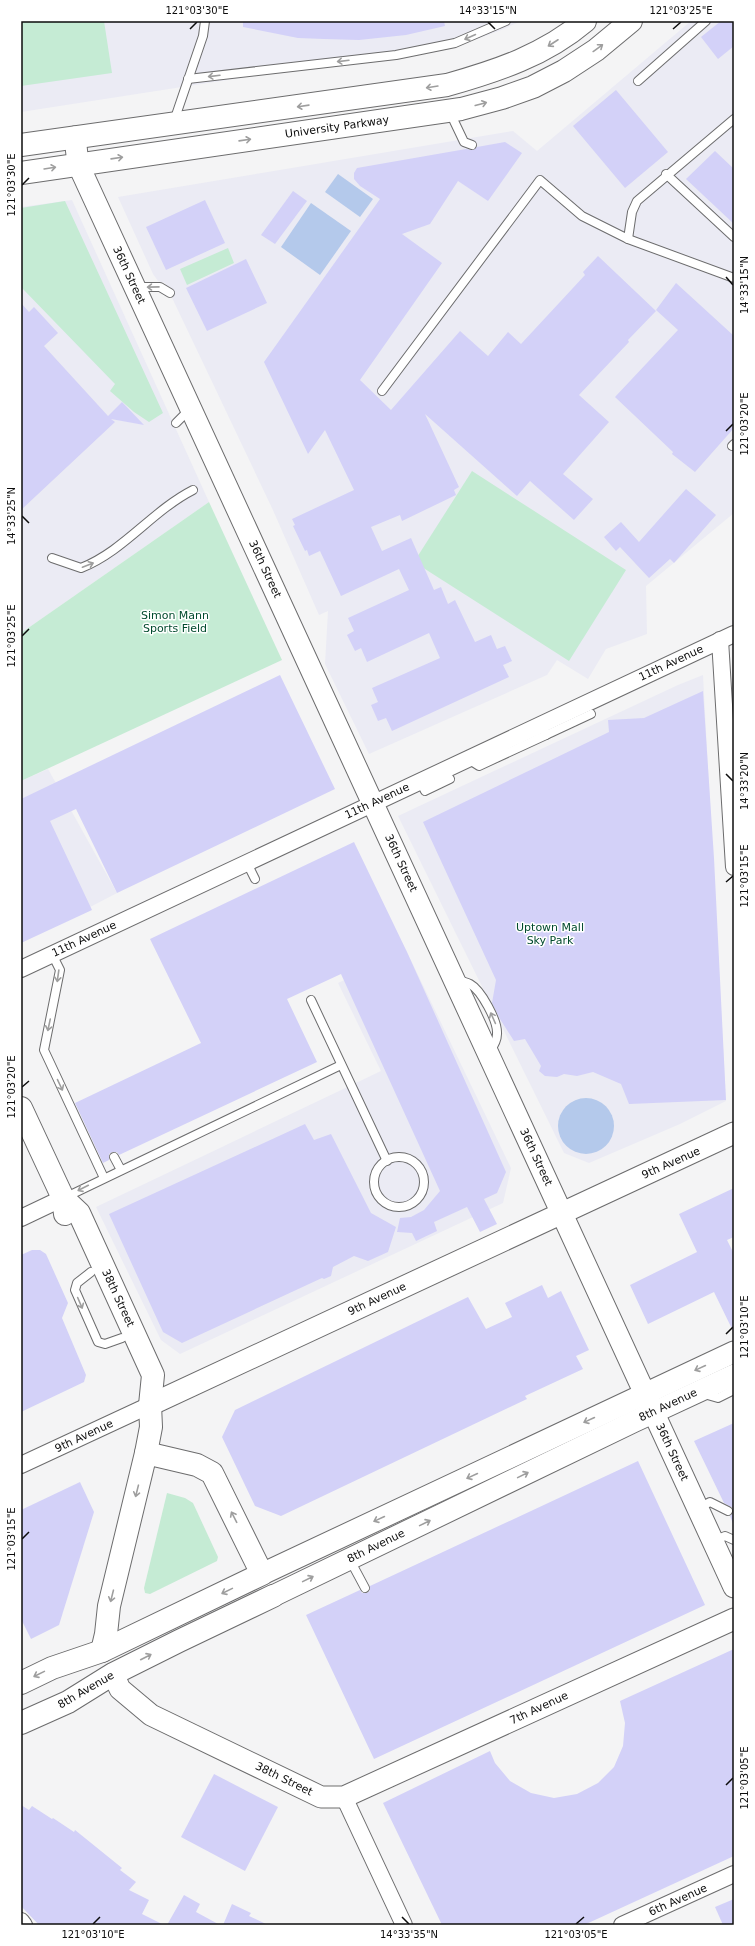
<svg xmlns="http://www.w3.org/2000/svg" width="755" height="1946" font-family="'DejaVu Sans',sans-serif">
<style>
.built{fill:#ebebf4}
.green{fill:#c5ebd4}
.water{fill:#b4c9eb}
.building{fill:#d3d1f8}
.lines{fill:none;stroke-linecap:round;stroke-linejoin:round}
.service-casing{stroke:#6c6c6d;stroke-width:10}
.minor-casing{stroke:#6c6c6d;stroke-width:18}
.tertiary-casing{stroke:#6c6c6d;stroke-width:23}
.secondary-casing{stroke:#6c6c6d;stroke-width:24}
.service{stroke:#fff;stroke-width:8}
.minor{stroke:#fff;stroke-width:16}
.tertiary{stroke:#fff;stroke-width:21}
.secondary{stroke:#fff;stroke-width:22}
.oneway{stroke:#9e9e9e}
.ticks{fill:none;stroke:#0d0d0d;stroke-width:1.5}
.labels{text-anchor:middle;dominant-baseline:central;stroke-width:3;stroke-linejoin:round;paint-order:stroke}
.street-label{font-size:11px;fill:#0d0d0d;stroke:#fff}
.park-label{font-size:11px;fill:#004a2d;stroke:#fff}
.neatline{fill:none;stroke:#0d0d0d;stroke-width:1.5}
.ticks-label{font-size:10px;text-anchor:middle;fill:#0d0d0d}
</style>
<rect width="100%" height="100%" fill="#f4f4f5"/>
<g class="built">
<path d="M 21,21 L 521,21 L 504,29 L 458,46 L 397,57 L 265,74 L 21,112 Z"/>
<path d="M 691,21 L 734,21 L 734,513 L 646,586 L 647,634 L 606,649 L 588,679 L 557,660 L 547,675 L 369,754 L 325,664 L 328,611 L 319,615 L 272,508 L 165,283 L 158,281 L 153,274 L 118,197 L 513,131 L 537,151 Z"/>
<path d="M 72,200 L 209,502 L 21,633 L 21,207 Z"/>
<path d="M 703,675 L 726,1101 L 680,1124 L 589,1163 L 564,1153 L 398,816 L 678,685 Z"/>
<path d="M 48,769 L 117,893 L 21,943 L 21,781 Z"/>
<path d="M 406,950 L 511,1168 L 503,1203 L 180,1354 L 161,1340 L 96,1207 L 381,1071 L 338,983 Z"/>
</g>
<g class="green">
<path d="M 21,21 L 104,21 L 112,73 L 21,86 Z"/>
<path d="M 65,201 L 163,413 L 149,422 L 134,412 L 110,391 L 115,384 L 21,287 L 21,208 Z"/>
<path d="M 228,248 L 234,263 L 187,285 L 180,269 Z"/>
<path d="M 472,471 L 626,570 L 569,661 L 414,562 Z"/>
<path d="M 209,502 L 282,660 L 21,781 L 21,633 Z"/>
<path d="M 167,1493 L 185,1498 L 193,1503 L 218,1557 L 217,1561 L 150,1594 L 145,1593 L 144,1588 Z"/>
</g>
<g class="water">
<path d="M 338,174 L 373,199 L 360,217 L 325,192 Z"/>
<path d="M 311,203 L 351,231 L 320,275 L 281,247 Z"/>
<circle cx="586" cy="1126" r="28"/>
</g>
<g class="building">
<path d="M 243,21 L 444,21 L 445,26 L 406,35 L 359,40 L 324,39 L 298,38 L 243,27 Z"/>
<path d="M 721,21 L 734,21 L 734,46 L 718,59 L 701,37 Z"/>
<path d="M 616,90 L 668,152 L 625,188 L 573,126 Z"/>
<path d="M 505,142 L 522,153 L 488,201 L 458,181 L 430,224 L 402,234 L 442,263 L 360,380 L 391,410 L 460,331 L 488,356 L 508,332 L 521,344 L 585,275 L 583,272 L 598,256 L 656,311 L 628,340 L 629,342 L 579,395 L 609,422 L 563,474 L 593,499 L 574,520 L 530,481 L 517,496 L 425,414 L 459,487 L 454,490 L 456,495 L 402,521 L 400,515 L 371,527 L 382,551 L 411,538 L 434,590 L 441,587 L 448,604 L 455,600 L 475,642 L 491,635 L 497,649 L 505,646 L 512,661 L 503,665 L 509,677 L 392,731 L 386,718 L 378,721 L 371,705 L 378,702 L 372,688 L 440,658 L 429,633 L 367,662 L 361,648 L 355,651 L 347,635 L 354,631 L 348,618 L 409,590 L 399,569 L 341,596 L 320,551 L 309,556 L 307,550 L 305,551 L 293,526 L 295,525 L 292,519 L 354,490 L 325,430 L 308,454 L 264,362 L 380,199 L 360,186 L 354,179 L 354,173 L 357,168 L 466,149 L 473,150 L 477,147 Z"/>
<path d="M 715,151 L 734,169 L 734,224 L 686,179 Z"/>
<path d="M 293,191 L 307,201 L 275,244 L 261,235 Z"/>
<path d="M 205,200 L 225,243 L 166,270 L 146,227 Z"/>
<path d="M 246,259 L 267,303 L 207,331 L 186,288 Z"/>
<path d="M 676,283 L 734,336 L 734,428 L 695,472 L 672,454 L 673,452 L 615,397 L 678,330 L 656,310 Z"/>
<path d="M 21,303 L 29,312 L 34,307 L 58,333 L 44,346 L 108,416 L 122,402 L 144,425 L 111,419 L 115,422 L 21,510 Z"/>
<path d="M 686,489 L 716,515 L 674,563 L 670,559 L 649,578 L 620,547 L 616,551 L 604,537 L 621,522 L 639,542 Z"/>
<path d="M 280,675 L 335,789 L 117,893 L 76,809 L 50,821 L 92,910 L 21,943 L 21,799 Z"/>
<path d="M 703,691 L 714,858 L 726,1100 L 629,1104 L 621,1084 L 593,1072 L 577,1076 L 564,1074 L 557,1077 L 545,1076 L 539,1071 L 541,1066 L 525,1039 L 514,1041 L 500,1019 L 492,1003 L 496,980 L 423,822 L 609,732 L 608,720 L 644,718 Z"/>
<path d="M 354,842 L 407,952 L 506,1172 L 497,1193 L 484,1199 L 497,1224 L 480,1232 L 467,1207 L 434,1222 L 437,1231 L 416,1241 L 412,1233 L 397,1232 L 400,1218 L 411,1217 L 424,1210 L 440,1191 L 341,974 L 287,999 L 317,1062 L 119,1155 L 117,1152 L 112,1152 L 109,1154 L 109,1160 L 103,1163 L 75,1103 L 201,1043 L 150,939 Z"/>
<path d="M 305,1124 L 314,1140 L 331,1134 L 371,1213 L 396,1227 L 388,1252 L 368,1261 L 354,1256 L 333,1267 L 331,1276 L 324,1279 L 322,1278 L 182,1343 L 163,1332 L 109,1214 Z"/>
<path d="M 734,1188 L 734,1237 L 727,1240 L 734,1254 L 734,1333 L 714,1292 L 648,1324 L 630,1285 L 697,1252 L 679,1214 Z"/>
<path d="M 32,1250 L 40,1250 L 46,1254 L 68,1303 L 62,1318 L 86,1375 L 84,1382 L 21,1412 L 21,1255 Z"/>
<path d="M 542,1285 L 548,1298 L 561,1291 L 589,1350 L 576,1356 L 583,1369 L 525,1396 L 527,1399 L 281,1516 L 255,1506 L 222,1437 L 235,1410 L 468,1297 L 486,1329 L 512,1317 L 505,1303 Z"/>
<path d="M 734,1423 L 734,1526 L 730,1516 L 733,1513 L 733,1508 L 724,1503 L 694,1441 Z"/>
<path d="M 638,1461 L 705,1605 L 374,1759 L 306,1615 L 360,1590 L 362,1593 L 367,1593 L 370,1591 L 370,1586 Z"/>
<path d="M 80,1482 L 94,1512 L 59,1625 L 31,1639 L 21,1619 L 21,1510 Z"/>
<path d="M 734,1649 L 734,1856 L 584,1925 L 442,1925 L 383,1803 L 490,1751 L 495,1763 L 510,1781 L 531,1793 L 554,1798 L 577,1794 L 598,1783 L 614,1767 L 623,1746 L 625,1723 L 620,1701 Z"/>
<path d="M 214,1774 L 278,1807 L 245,1871 L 181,1837 Z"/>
<path d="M 21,1805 L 29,1810 L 32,1806 L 52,1819 L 53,1818 L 74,1832 L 75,1830 L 122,1868 L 120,1870 L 136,1882 L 129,1890 L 149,1900 L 142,1914 L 164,1925 L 39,1925 L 21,1906 Z"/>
<path d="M 184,1895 L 200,1904 L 196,1912 L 220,1925 L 167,1925 Z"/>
<path d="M 734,1899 L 734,1925 L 723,1925 L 715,1907 Z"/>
<path d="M 232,1904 L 251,1913 L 249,1916 L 268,1925 L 223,1925 Z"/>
</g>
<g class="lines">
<g class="service-casing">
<g id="service">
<path d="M 188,79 L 396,55 L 455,43 L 506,21"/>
<path d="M 638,81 L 706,21"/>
<path d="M 174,121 L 203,36 L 205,21"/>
<path d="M 454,121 L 464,142 L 472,145"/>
<path d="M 666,174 L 734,237"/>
<path d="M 628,239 L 632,212 L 637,201 L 734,119"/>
<path d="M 137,287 L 160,287 L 170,293"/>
<path d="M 382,391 L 540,180 L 582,216 L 628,239 L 734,278"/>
<path d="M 176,423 L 190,409"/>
<path d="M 732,446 L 734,444"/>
<path d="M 52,558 L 81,568 C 124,551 152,511 193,490"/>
<path d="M 544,730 L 546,735 L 591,714"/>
<path d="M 468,759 L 479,766 L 546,735"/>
<path d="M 420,781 L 425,791 L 450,779"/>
<path d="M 247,863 L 255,879"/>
<path d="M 52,954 L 60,970 L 44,1050 L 104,1178"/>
<path d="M 458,980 C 462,981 466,982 470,984 C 481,990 498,1021 497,1034 C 497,1041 493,1047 490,1051"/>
<path d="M 311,1000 L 387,1161"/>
<path d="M 114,1157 L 121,1170"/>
<circle cx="399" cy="1182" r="25"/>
<path d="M 64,1198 L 341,1065"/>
<path d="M 91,1272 L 77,1283 L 75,1290 L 98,1342 L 105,1344 L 122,1338"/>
<path d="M 704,1394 L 718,1398 L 734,1390"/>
<path d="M 699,1508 L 710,1502 L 728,1511"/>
<path d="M 713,1541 L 725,1536 L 734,1540"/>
<path d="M 350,1560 L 365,1588"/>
</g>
</g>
<g class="minor-casing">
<g id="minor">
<path d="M 720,640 L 734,867"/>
<path d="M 21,969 L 734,634"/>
<path d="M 21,1218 L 63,1198"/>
<path d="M 21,1465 L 150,1405"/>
<path d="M 344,1797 L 404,1925"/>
<path d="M 21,1921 L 24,1925"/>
<path d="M 622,1925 L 734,1874"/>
</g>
</g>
<g class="tertiary-casing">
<g id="tertiary">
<path d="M 75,137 L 78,164 L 734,1587"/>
<path d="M 150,1405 L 734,1133"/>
<path d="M 262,1574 L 734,1352"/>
<path d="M 273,1596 L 633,1422 L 734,1375"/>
<path d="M 113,1674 L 120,1689 L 151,1715 L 321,1797 L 344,1797 L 734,1619"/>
</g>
</g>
<g class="secondary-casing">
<g id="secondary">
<path d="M 21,145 L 447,85 C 497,71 545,55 585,21"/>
<path d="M 21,173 L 461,109 L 502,98 L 533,87 L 564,71 L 596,50 L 631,21"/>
<path d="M 21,1108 L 63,1198 L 65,1214"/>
<path d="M 63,1198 L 79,1213 L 153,1375 L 150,1405 L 151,1427 L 146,1453 L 109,1606 L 106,1634 L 102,1651"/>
<path d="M 21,1683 L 52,1668 L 102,1651 L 262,1574 L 212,1473 L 197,1465 L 146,1453"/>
<path d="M 21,1723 L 68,1702 L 113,1674 L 179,1641 L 273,1596"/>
</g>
</g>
<use href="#service" class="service"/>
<use href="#minor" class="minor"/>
<use href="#tertiary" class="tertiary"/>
<use href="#secondary" class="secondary"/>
</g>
<defs><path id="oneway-shaft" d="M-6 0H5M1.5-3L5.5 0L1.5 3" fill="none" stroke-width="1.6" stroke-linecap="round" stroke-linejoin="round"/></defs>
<g class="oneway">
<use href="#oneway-shaft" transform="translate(470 37) rotate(156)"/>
<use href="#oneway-shaft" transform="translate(553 43) rotate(147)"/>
<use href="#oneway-shaft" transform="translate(598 48) rotate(-36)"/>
<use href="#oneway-shaft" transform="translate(343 61) rotate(173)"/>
<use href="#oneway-shaft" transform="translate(214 76) rotate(173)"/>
<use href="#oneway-shaft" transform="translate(432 87) rotate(171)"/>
<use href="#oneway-shaft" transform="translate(481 104) rotate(-15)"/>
<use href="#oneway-shaft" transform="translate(303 106) rotate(172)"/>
<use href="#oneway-shaft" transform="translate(245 140) rotate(-8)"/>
<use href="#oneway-shaft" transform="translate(117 158) rotate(-8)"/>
<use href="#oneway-shaft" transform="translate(50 168) rotate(-9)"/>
<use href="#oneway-shaft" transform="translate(153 287) rotate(179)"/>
<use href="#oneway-shaft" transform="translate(88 565) rotate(-21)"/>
<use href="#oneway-shaft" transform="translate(58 976) rotate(98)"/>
<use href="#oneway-shaft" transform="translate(493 1018) rotate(-114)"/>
<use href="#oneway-shaft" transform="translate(49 1025) rotate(102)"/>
<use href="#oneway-shaft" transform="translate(60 1085) rotate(65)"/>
<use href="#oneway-shaft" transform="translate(83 1188) rotate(153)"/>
<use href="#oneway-shaft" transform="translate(80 1303) rotate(67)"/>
<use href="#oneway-shaft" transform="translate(700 1368) rotate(155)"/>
<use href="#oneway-shaft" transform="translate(589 1420) rotate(155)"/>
<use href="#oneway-shaft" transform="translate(523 1475) rotate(-26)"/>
<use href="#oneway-shaft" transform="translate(472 1476) rotate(155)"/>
<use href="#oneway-shaft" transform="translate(137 1491) rotate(104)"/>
<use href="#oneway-shaft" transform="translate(234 1517) rotate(-117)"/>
<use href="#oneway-shaft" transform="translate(379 1519) rotate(155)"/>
<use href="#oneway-shaft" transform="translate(425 1523) rotate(-26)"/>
<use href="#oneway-shaft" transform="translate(308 1579) rotate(-26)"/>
<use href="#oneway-shaft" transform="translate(227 1591) rotate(154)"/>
<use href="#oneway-shaft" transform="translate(112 1596) rotate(104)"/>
<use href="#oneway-shaft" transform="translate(146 1657) rotate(-27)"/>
<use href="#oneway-shaft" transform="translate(39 1674) rotate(154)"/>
</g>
<path class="ticks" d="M 488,22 L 495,29M 190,29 L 197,22M 673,29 L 681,22M 22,185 L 29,178M 726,277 L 733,285M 726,431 L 733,424M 22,516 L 29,523M 22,636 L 29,629M 726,774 L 733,781M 726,882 L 733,876M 22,1087 L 29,1081M 726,1334 L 733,1327M 22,1539 L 29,1532M 726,1785 L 733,1778M 402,1917 L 409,1924M 93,1924 L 100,1917M 576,1924 L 584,1917"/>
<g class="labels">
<g class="street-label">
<text transform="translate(337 127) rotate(-8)">University Parkway</text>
<text transform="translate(129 275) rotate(65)">36th Street</text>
<text transform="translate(265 569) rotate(65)">36th Street</text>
<text transform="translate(671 663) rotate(-25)">11th Avenue</text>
<text transform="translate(377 801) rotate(-25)">11th Avenue</text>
<text transform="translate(401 863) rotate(65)">36th Street</text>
<text transform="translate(84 939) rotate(-25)">11th Avenue</text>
<text transform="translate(536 1157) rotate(65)">36th Street</text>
<text transform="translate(671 1163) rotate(-24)">9th Avenue</text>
<text transform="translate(118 1298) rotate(65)">38th Street</text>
<text transform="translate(377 1299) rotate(-25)">9th Avenue</text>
<text transform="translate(668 1405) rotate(-25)">8th Avenue</text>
<text transform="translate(84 1436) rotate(-25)">9th Avenue</text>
<text transform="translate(672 1452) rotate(65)">36th Street</text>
<text transform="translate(376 1546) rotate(-26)">8th Avenue</text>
<text transform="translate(86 1690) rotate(-30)">8th Avenue</text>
<text transform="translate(539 1708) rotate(-25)">7th Avenue</text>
<text transform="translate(284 1779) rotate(26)">38th Street</text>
<text transform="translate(678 1900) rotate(-24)">6th Avenue</text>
</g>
<g class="park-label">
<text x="175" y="615">Simon Mann<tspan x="175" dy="13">Sports Field</tspan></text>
<text x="550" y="927">Uptown Mall<tspan x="550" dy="13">Sky Park</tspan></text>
</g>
</g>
<rect width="755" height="1946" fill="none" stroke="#ffffff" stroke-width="44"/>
<rect x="22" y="22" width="711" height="1902" class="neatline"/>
<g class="ticks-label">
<text x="197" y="14">121°03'30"E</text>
<text x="488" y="14">14°33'15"N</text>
<text x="681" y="14">121°03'25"E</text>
<text transform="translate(11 185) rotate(-90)" y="4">121°03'30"E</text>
<text transform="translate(744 285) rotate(-90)" y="4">14°33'15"N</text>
<text transform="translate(744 424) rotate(-90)" y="4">121°03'20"E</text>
<text transform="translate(11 516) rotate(-90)" y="4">14°33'25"N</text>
<text transform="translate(11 636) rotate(-90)" y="4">121°03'25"E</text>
<text transform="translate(744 781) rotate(-90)" y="4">14°33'20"N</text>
<text transform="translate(744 876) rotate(-90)" y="4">121°03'15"E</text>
<text transform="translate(11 1087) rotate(-90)" y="4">121°03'20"E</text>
<text transform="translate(744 1327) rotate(-90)" y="4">121°03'10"E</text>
<text transform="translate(11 1539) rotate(-90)" y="4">121°03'15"E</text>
<text transform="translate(744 1778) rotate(-90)" y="4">121°03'05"E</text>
<text x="93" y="1938">121°03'10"E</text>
<text x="409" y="1938">14°33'35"N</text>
<text x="576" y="1938">121°03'05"E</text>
</g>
</svg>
